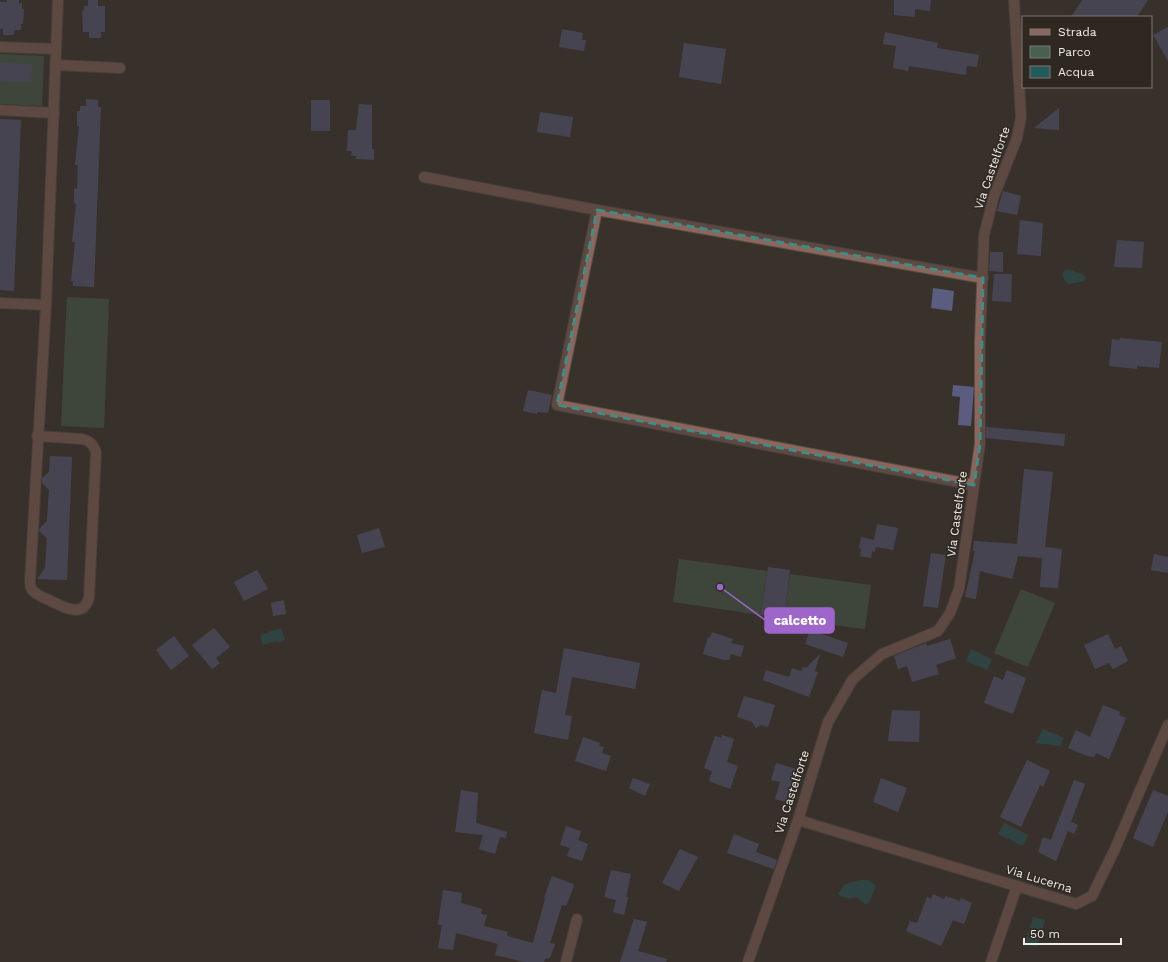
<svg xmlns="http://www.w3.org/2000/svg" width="1168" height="962" font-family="'Work Sans',sans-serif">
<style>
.green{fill:#466051}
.water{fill:#245a5e}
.building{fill:#5a5c80}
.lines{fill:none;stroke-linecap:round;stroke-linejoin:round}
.street-casing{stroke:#565049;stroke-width:12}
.street{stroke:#8c655d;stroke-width:10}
.marked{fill:none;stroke:#3c8e86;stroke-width:3;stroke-dasharray:8 5;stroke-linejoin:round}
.labels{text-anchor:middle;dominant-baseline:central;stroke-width:3;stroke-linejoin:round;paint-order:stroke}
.street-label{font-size:12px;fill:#f1ede8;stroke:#2e2821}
.leader{fill:none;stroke:#9e66cb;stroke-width:1.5}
.callout-dot{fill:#9e66cb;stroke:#2e2821;stroke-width:1.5}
.callout{fill:#9e66cb;stroke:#9e66cb;stroke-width:1.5}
.callout-label{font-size:13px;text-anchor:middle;font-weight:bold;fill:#fff}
</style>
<rect width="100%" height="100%" fill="#39322b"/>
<g class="green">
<path d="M 0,54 L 44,56 L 42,106 L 0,104 Z"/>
<path d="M 67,297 L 109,299 L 104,428 L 61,426 Z"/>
<path d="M 679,559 L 767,571 L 761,615 L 673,602 Z"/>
<path d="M 790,574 L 871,585 L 865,629 L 784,619 Z"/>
<path d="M 1021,589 L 1055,603 L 1028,667 L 994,653 Z"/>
</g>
<g class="water">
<path d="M 1066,269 L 1083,274 L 1086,278 L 1084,281 L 1068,284 L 1063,277 L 1063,273 Z"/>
<path d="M 281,628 L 285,640 L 278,643 L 277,641 L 263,645 L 260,635 Z"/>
<path d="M 971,649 L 992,659 L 987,670 L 966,661 Z"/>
<path d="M 1043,729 L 1064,738 L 1060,746 L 1036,743 Z"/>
<path d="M 1004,823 L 1028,835 L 1023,846 L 998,834 Z"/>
<path d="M 859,880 L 868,880 L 876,886 L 869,903 L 865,904 L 857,897 C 851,899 843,899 838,894 L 844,885 Z"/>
<path d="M 1033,917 L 1045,920 L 1037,947 L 1025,944 Z"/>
</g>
<g class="building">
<path d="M 7,0 L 19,0 L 19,3 L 22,3 L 22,9 L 24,9 L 23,24 L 21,24 L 21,30 L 14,30 L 14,35 L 3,35 L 3,29 L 0,29 L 0,2 L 7,2 Z"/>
<path d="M 88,0 L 98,0 L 98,6 L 105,6 L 105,32 L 101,32 L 101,38 L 89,38 L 89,32 L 83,32 L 82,10 L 84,11 L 84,6 L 88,6 Z"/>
<path d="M 894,0 L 931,0 L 930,11 L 915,9 L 915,17 L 894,15 Z"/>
<path d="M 1082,0 L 1148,0 L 1137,17 L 1071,17 Z"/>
<path d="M 1168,27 L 1168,61 L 1153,35 Z"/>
<path d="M 562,29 L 583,33 L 582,40 L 586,40 L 584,51 L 559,47 Z"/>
<path d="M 885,32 L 938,43 L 937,48 L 979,55 L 977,67 L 967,66 L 966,75 L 909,66 L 908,71 L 893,68 L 896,46 L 883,44 Z"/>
<path d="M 684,43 L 726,49 L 721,84 L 679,77 Z"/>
<path d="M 0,63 L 32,64 L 31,82 L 0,81 Z"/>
<path d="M 86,99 L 98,100 L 98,107 L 101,107 L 94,287 L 73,286 L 73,281 L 71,281 L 75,242 L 72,242 L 76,204 L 74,203 L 74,188 L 77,189 L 78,165 L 75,165 L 79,126 L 77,126 L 77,111 L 80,111 L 80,106 L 86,106 Z"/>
<rect x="311" y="100" width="19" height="31"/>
<path d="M 359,104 L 372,105 L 372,149 L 374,149 L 374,160 L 356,159 L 356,156 L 351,156 L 352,151 L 347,151 L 348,130 L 356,130 Z"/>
<path d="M 1059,108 L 1059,130 L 1034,128 Z"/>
<path d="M 540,112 L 573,117 L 570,137 L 537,132 Z"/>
<path d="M 0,119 L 21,120 L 14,291 L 0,290 Z"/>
<path d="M 1003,191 L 1021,196 L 1017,215 L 997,211 Z"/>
<path d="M 1020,220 L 1043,223 L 1041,256 L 1017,254 Z"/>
<path d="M 1117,240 L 1144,242 L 1142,268 L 1114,267 Z"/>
<path d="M 990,252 L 1003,252 L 1003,272 L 989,271 Z"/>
<path d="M 994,274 L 1012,274 L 1011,302 L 992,301 Z"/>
<path d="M 933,288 L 954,291 L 952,311 L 931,308 Z"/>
<path d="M 1120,338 L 1162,342 L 1159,368 L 1137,366 L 1137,369 L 1109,366 L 1112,339 L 1119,340 Z"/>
<path d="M 953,385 L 974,387 L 971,426 L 958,425 L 960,397 L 952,396 Z"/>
<path d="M 528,390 L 552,395 L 548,413 L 537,412 L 537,414 L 523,411 Z"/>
<path d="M 986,427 L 1065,434 L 1064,446 L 986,438 Z"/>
<path d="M 50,456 L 72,457 L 67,580 L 37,579 L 45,568 L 47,538 L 39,531 L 40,528 L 47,521 L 49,490 L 42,483 L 42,478 L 49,472 Z"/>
<path d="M 1024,469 L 1053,472 L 1045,547 L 1062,549 L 1058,588 L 1040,587 L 1042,558 L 1018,556 L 1012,579 L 980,571 L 976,599 L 965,597 L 975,551 L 973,551 L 974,541 L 1017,544 Z"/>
<path d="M 877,524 L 898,528 L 893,550 L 876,547 L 875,552 L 872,551 L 871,558 L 860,556 L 861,549 L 859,548 L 861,537 L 874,540 Z"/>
<path d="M 379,528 L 385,547 L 362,553 L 357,535 Z"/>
<path d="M 931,553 L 946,555 L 938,608 L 923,606 Z"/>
<path d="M 1154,554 L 1168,557 L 1168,573 L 1151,570 Z"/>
<path d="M 768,567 L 790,570 L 784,619 L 761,615 Z"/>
<path d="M 257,570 L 268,589 L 244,601 L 234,582 Z"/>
<path d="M 284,600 L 286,614 L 273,616 L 271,603 Z"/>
<path d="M 214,628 L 230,647 L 216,658 L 220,663 L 212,669 L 192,645 Z"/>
<path d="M 810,630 L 848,643 L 843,657 L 805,644 Z"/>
<path d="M 712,632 L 733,639 L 731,643 L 744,646 L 741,657 L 731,654 L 729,660 L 724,660 L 703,654 L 708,637 L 710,638 Z"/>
<path d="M 1108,634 L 1115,649 L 1121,646 L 1128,661 L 1113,669 L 1109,663 L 1095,669 L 1084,645 Z"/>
<path d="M 174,636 L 189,656 L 171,670 L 156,650 Z"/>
<path d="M 950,639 L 956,658 L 936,665 L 939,674 L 912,682 L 907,666 L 898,669 L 894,656 L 926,643 L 927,646 Z"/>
<path d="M 564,648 L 640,663 L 635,689 L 572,677 L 565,715 L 572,716 L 568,740 L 534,733 L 542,690 L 556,693 Z"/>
<path d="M 820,654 L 815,671 L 818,672 L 809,697 L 763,680 L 766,670 L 789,677 L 792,668 L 801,671 L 803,667 L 806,668 Z"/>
<path d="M 1007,670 L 1026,678 L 1013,714 L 984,703 L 994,676 L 1003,680 Z"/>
<path d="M 744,696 L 775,705 L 768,727 L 761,725 L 756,728 L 752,722 L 737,717 Z"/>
<path d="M 1103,705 L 1120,712 L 1119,715 L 1126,718 L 1109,759 L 1096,753 L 1094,757 L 1087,756 L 1068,748 L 1076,730 L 1090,737 Z"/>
<path d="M 892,710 L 920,711 L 919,742 L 888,741 Z"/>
<path d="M 722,735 L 734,739 L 727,762 L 738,766 L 730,789 L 709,781 L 712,771 L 704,768 L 715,736 L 721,738 Z"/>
<path d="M 583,737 L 600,743 L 599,746 L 604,747 L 602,753 L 611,756 L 606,771 L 575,761 Z"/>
<path d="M 1027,760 L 1050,771 L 1043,787 L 1040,785 L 1021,827 L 1000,817 Z"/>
<path d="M 776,763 L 803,771 L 792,804 L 775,799 L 780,782 L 771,780 Z"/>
<path d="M 633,778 L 650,784 L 645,796 L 629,788 Z"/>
<path d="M 881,778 L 907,788 L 898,812 L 873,802 Z"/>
<path d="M 1074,780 L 1085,784 L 1071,822 L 1078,825 L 1074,834 L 1068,831 L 1056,861 L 1038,852 L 1043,837 L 1051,840 Z"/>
<path d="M 461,790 L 478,793 L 476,823 L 507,832 L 506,838 L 500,837 L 495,854 L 479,849 L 483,835 L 455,832 Z"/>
<path d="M 1153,790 L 1168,796 L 1168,812 L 1153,847 L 1133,838 Z"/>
<path d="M 566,826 L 581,831 L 578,840 L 588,844 L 582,861 L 567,856 L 570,848 L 560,845 Z"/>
<path d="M 734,834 L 759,844 L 756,852 L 777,860 L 774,869 L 727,853 Z"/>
<path d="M 680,849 L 698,857 L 679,891 L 662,883 Z"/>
<path d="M 611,870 L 631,874 L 626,897 L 628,897 L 624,915 L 613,912 L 616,900 L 604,897 Z"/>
<path d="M 552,876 L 573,884 L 574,886 L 566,906 L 562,905 L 550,943 L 555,944 L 550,958 L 545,959 L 544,962 L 524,962 L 495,955 L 498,944 L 456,933 L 453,950 L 438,948 L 442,925 L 438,925 L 443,890 L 462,893 L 461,903 L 482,909 L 481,914 L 487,915 L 484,926 L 508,932 L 507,936 L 533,943 L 545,899 L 544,898 Z"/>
<path d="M 933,894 L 944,899 L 946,896 L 960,901 L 961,898 L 972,903 L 964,924 L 953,920 L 941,946 L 906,931 L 910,921 L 917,923 L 927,897 L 931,899 Z"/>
<path d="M 634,919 L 647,922 L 638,951 L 667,959 L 666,962 L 620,962 Z"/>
</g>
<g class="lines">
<g class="street-casing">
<g id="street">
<path d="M 0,47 L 56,49"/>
<path d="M 55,65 L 120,68"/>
<path d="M 0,110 L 54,113"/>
<path d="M 424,177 L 597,210"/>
<path d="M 0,303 L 46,305"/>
<path d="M 37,436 L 82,439 C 90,441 93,444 96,452 L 89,598 C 83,619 63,607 51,601 C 45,598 36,595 32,590 C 30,587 30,584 30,581 L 46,305 L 58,0"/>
<path d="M 974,485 L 557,405 L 597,210 L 983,278"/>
<path d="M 798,820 L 1076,904 L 1092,896 L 1114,851 L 1168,725"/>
<path d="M 566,962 L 577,919"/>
<path d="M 748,962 L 798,820 L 828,722 L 853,679 L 882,654 L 938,631 L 950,613 L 959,589 L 980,444 L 980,341 L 984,235 L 994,196 L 1017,138 L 1021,117 L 1014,0"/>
<path d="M 991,962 L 1017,886"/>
</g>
</g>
<use href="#street" class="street"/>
</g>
<path d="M0 0H1168V962H0ZM 597,210 L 983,278 L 980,444 L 974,485 L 557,405 Z" fill="#39322b" fill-opacity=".55" fill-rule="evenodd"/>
<path class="marked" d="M 597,210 L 983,278 L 980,444 L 974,485 L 557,405 Z"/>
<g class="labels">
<g class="street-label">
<text transform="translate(992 168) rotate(-71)">Via Castelforte</text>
<text transform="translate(957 514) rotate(-82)">Via Castelforte</text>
<text transform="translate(792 792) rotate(-72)">Via Castelforte</text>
<text transform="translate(1039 879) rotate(17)">Via Lucerna</text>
</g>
</g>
<path class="leader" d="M720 587L765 620"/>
<circle class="callout-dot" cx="720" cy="587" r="4"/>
<rect class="callout" x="765" y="608" width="69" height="25" rx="4"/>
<g class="callout-label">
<text x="800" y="625">calcetto</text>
</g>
<rect x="1022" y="16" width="130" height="72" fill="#2e2821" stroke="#7c7771"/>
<rect x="1030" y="29" width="20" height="6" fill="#8c655d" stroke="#7c7771"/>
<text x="1058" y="36" font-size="12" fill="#f1ede8">Strada</text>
<rect x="1030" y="46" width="20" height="12" fill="#466051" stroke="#7c7771"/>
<text x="1058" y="56" font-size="12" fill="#f1ede8">Parco</text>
<rect x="1030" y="66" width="20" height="12" fill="#245a5e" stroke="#7c7771"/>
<text x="1058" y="76" font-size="12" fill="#f1ede8">Acqua</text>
<path d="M1024 938v6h97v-6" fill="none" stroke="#f1ede8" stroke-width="2"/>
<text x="1030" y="938" font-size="12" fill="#f1ede8" stroke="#2e2821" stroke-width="3" paint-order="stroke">50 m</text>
</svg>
